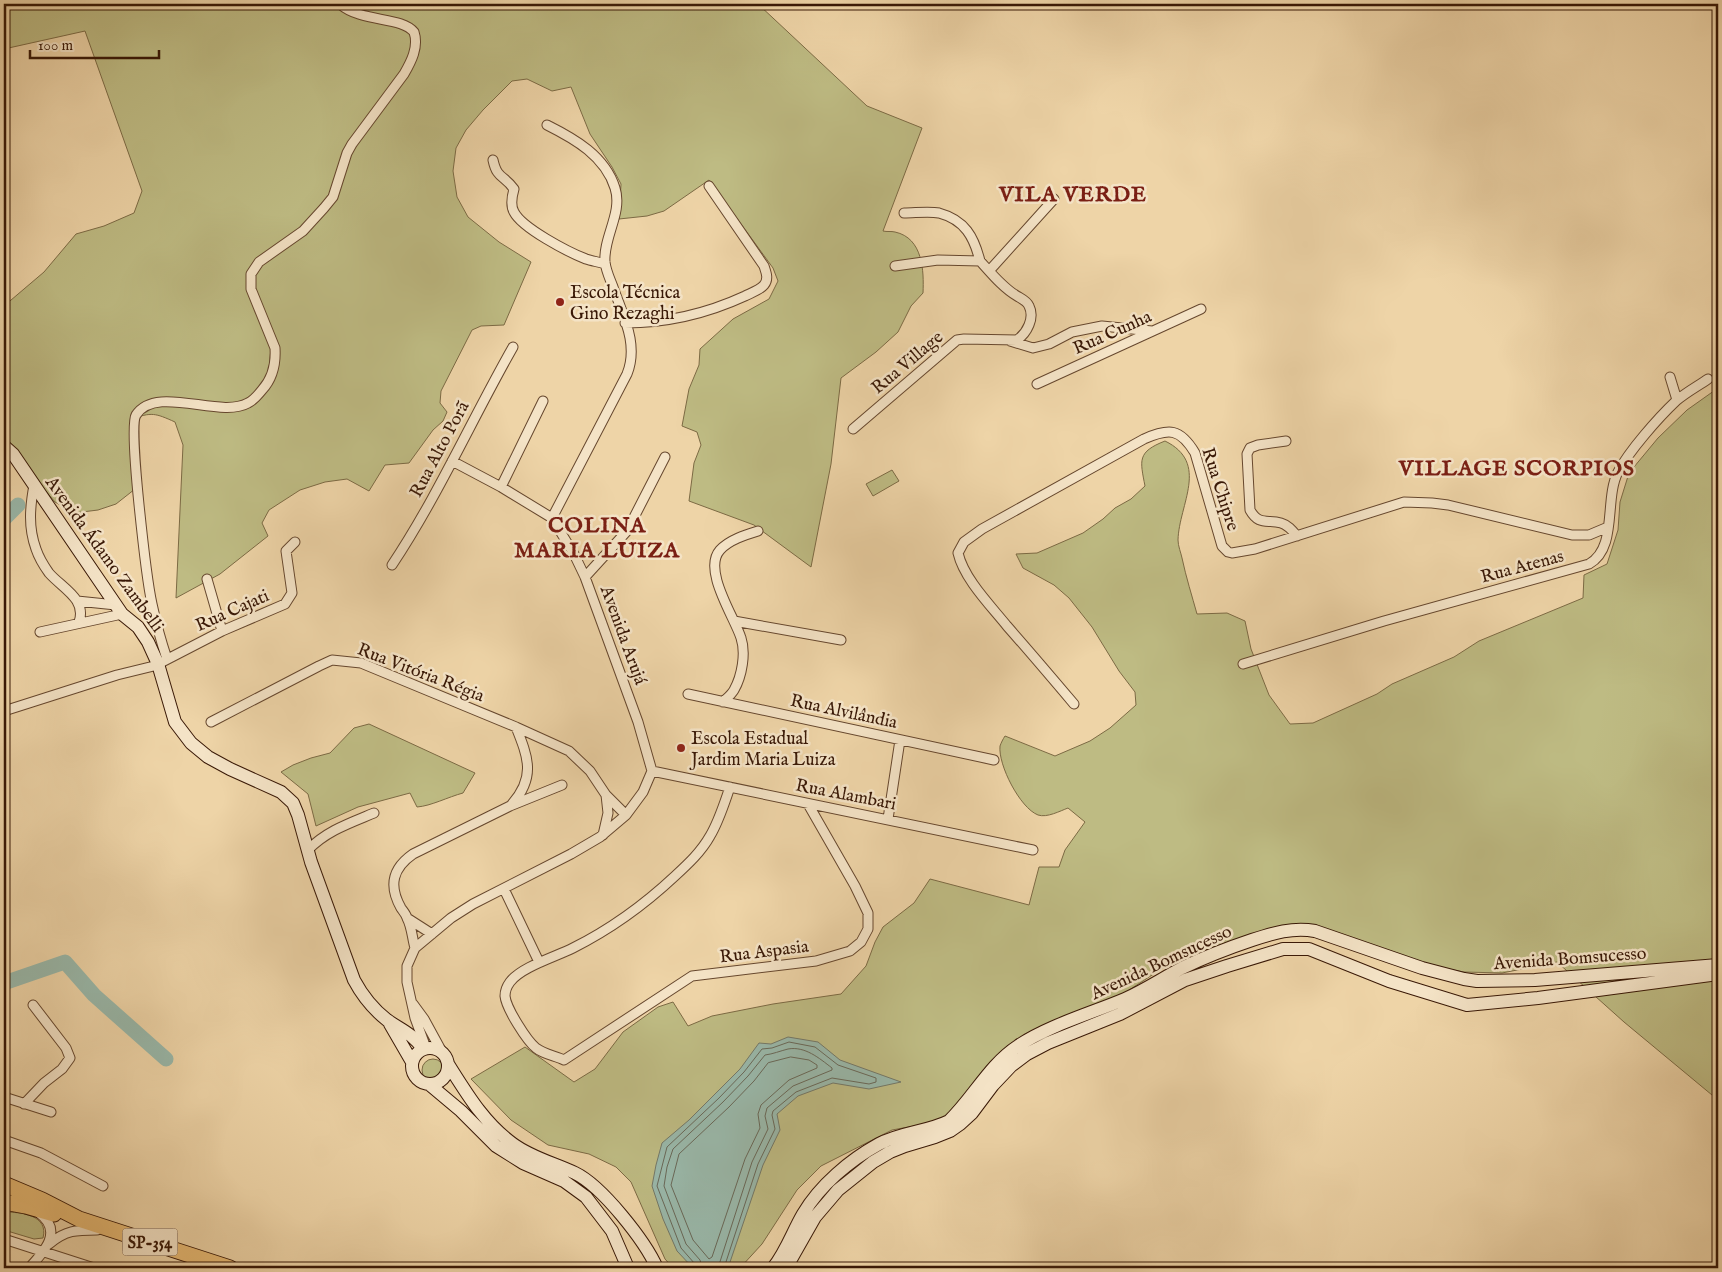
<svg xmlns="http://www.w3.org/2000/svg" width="1722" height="1272" font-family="'IM FELL English',serif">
<rect width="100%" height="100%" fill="#eed4a7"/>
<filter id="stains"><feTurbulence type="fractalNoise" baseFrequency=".004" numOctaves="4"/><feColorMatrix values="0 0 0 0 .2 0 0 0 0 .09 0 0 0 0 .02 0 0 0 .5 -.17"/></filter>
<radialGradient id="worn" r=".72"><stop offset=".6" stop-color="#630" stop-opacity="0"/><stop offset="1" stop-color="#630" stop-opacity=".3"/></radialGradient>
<path fill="#bebb83" stroke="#7c6a44" d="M4 4H758L867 106 922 128 883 231C887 232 891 231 895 232 923 238 924 271 923 293L911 306 898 332 876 352 841 378 831 464 811 567 754 525 689 501 694 463 701 445 697 432 682 426 689 389 699 365 700 349 733 319 769 299 778 281 773 268 709 180 664 211 647 216 619 219 621 184 612 167 590 134 571 87 552 91 527 79 512 81 483 110 466 130 456 148 453 171 457 197 468 217 499 242 531 262 504 325 481 326 472 330 441 391 440 403 447 412 443 421 433 430 409 463 385 465 369 491 347 479 325 482 300 490 269 510 262 523 268 536 220 574 176 598 183 445 175 422C155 413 152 412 131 419L130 430 135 489 116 504 98 510 74 513 55 502 4 442V306L44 272 76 234 104 226 134 213 142 191 85 31 4 49Z
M1718 388V1100L1624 1022 1557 962 1502 973 1464 972 1432 966 1300 924 1205 950 1172 962 1117 998 1066 1018 947 1116 925 1124 892 1130 821 1166 797 1190 762 1244 740 1268H673L665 1259 631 1182 616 1167 589 1154 548 1145 511 1120 471 1079 525 1047 574 1082 595 1069 623 1032 658 1007 673 1002 688 1026 712 1016 773 1004 841 994 866 966 875 942 883 927 914 903 930 879 1029 905 1039 867H1059L1065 850 1085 822 1068 808C1060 811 1047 818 1038 815 1020 808 998 765 1000 746 1001 743 1003 739 1005 736L1055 756 1090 741 1110 728 1136 705 1135 692 1119 671 1092 627 1069 598 1054 585 1023 568 1016 554 1037 553 1083 533 1103 519 1115 508 1131 499 1145 486C1140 460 1137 452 1165 441 1210 463 1179 504 1178 540 1178 546 1181 553 1182 558 1186 577 1192 596 1197 614L1227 613 1245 621 1251 649 1269 695 1290 724 1313 723 1377 694 1392 684 1454 657 1479 641 1583 598 1584 575 1607 564 1618 530 1620 502 1629 473 1658 438 1687 410Z
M892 470 899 481 873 496 866 484Z
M369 724 475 773 463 793C448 797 431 806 417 807L410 793 358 807 316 826 308 794 281 772 293 765 311 758 330 753 354 728Z
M422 1070a11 11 0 1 1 22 0a11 11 0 1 1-22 0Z
M4 1212C21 1212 49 1215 43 1238L34 1239 4 1230Z"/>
<path fill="#99b8aa" stroke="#737868" d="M788 1037 818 1042 840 1060 901 1082 869 1089 833 1083 798 1096 777 1114 780 1130 763 1165 728 1268H693L677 1251 663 1219 652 1186 656 1165 662 1143 689 1120 740 1069 759 1043 771 1044Z"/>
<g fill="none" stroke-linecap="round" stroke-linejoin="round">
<path stroke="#696858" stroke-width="1" d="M791 1057 809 1060 817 1065V1068L789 1080 761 1105 758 1114 760 1128 745 1159 712 1257 709 1259 693 1240 671 1185 679 1154 729 1107 754 1081 768 1063Z
M696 1268 695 1264 681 1248 657 1186 667 1147 719 1098 744 1072 762 1049 772 1048 789 1042 815 1047 838 1065 876 1078V1082L869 1084 832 1078 796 1092 773 1111 772 1115 775 1129 758 1164 724 1268
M702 1268 700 1260 686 1244 664 1186 667 1167 673 1149 723 1102 748 1076 765 1055C773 1054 780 1051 788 1049 805 1046 819 1058 832 1068V1070L793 1086 767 1108 765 1116 768 1129 752 1162 718 1268"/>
<path stroke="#99b8aa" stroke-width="15" d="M4 519 18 505
M4 983 65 962 94 995 166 1059"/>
<defs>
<path id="street" d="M547 125C575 139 605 156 615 188 623 213 603 237 605 262 606 271 610 279 613 287 623 316 639 344 627 374L552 518
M493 160C497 179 504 175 514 189 512 196 510 205 514 212 522 228 568 252 586 259 592 261 599 262 605 264
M904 213C915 213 929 211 939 213 965 220 974 237 980 261
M989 271 1054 199
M625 323C668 323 706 314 745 296 751 293 760 290 764 285 769 279 766 272 764 266L709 186
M1010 341 1033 348 1049 344 1072 332 1102 326 1152 331
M1670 377 1677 400
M1037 384 1201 309
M853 429 957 340 964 339 1017 340C1027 333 1035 318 1029 306 1027 301 1022 299 1017 296 1003 288 991 273 980 261L938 260 895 266
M1286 441 1258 445 1250 448 1247 454 1250 510C1259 526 1267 519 1281 523 1288 525 1292 530 1297 536
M34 485C30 507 28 527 36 549 39 558 44 566 49 573 62 588 87 599 79 622
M501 487 543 401
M392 565C438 496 472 419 513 347
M585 577 627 531 665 457
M207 579 222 631
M77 601 116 605
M734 621 841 640
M40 632 122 614
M167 659C161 641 156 623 152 604 147 581 128 428 136 415 156 384 220 419 248 403 254 400 258 395 262 390 273 378 276 364 275 348L251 289V274L259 262 303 231 324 208 333 197 347 153 352 144 404 74C411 62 419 47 414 32 401 16 362 23 340 4
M162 662 222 631 285 604 292 593 286 551 295 542
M1243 664 1384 621 1589 564C1618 548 1604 499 1618 472 1629 451 1658 418 1676 401 1685 393 1698 386 1708 379
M688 694 994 760
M723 702C727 698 731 695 734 690 742 676 746 653 741 638 735 618 702 570 720 550 729 540 745 535 758 531
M1074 704C1052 678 1030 652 1007 626 991 606 964 579 958 553L964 542 982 529 1144 439C1169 428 1180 428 1195 453L1222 546 1228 552 1232 553 1255 549 1404 502 1432 503 1448 505 1572 535H1589L1608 527
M4 711 117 675 158 665
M211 722 319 666 332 660 361 663 516 727 569 751 590 771 606 795 608 813 603 835
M652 771 1033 850
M730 787C724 804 719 821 710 836 701 852 688 864 675 876 644 905 611 929 573 948 555 957 521 967 510 982 507 986 505 992 505 996 506 1008 527 1041 536 1048 543 1054 556 1056 564 1060L692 976 816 961 850 951 861 942 868 929V913L855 886 808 804
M606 795 626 815
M512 804C536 777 528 757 516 727
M888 819 900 740
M308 850C326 831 350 823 374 813
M504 889 539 962
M407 918 432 934
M415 948C412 938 412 927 407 918 406 914 403 911 401 908 388 885 393 868 413 854L510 806 562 785
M413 1004 424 1019 442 1052
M426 1048 415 1018 407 982V966L415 948 451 918 473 904 571 854 600 837 626 815 643 792 652 771 638 722 585 577 574 554 552 518 501 487 452 461
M4 1097 51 1112
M24 1104 44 1083 62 1069 70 1058 66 1048 33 1005
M4 1140 41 1153 103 1186
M4 1239 94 1268
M49 1244C66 1230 76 1230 97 1230
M29 1268C44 1252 64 1231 39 1213"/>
<path id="secondary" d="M4 446 13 454 122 614 138 627 148 642 158 664 175 722 191 743 208 757 230 769 281 792 293 803 298 815 311 862 354 980C362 995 373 1009 387 1020 401 1030 412 1033 423 1049
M390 1024 412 1062
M412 1066a18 18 0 1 1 36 0a18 18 0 1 1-36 0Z
M448 1064C467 1094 484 1123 513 1144 532 1158 554 1163 575 1173 602 1186 645 1241 657 1268
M430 1085 461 1111 496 1146 523 1163 564 1181 586 1197 612 1231 628 1268
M773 1268C786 1252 793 1231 803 1214 820 1185 850 1160 879 1144 901 1132 927 1132 949 1121 974 1097 989 1065 1018 1046 1047 1026 1092 1013 1125 999 1145 990 1163 978 1182 968 1205 957 1228 948 1252 940 1273 933 1293 927 1315 931L1422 968 1464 979 1477 981 1535 980 1718 965
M786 1268 815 1217 838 1190 873 1162 890 1152 905 1146 935 1137 950 1131 960 1124 972 1113 993 1085 1011 1066 1027 1054 1048 1043 1120 1014 1185 980 1227 966 1283 949H1309L1389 981 1467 1005 1538 998 1718 974"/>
<path id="primary" d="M4 1184 42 1200 79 1219 230 1268
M4 1202 26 1206 54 1214"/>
</defs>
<use href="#street" stroke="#66472e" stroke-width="11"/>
<use href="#secondary" stroke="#391806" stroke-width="14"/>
<use href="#primary" stroke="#391806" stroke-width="17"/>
<use href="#street" stroke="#f4e3c6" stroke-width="9"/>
<use href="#secondary" stroke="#f4e3c6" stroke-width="12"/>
<use href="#primary" stroke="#e7ba74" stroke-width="15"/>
</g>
<g fill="#8f2418" stroke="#f4e3c6" stroke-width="2">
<circle cx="560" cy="302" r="5"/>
<circle cx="681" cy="748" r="5"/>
</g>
<g text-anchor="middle" stroke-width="5" stroke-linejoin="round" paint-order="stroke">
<rect fill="#f4e3c6" stroke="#715540" stroke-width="1" x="122.5" y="1228.5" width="55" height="27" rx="4"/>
<g font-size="16" font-weight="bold" fill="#391806">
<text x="150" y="1248">SP-354</text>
</g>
<g font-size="18" fill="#391806" stroke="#f4e3c6" text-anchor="start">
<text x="570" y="298">Escola Técnica<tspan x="570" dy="21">Gino Rezaghi</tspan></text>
<text x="691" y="744">Escola Estadual<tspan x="691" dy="21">Jardim Maria Luiza</tspan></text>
</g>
<g font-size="18" fill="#391806" stroke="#f4e3c6">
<text transform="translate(1112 332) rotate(-24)" y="6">Rua Cunha</text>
<text transform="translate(907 362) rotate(-40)" y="6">Rua Village</text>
<text transform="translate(439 449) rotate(-62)" y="6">Rua Alto Porã</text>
<text transform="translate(1221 489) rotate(72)" y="6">Rua Chipre</text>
<text transform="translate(105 554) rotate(54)" y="6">Avenida Ádamo Zambelli</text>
<text transform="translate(1522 566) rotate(-15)" y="6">Rua Atenas</text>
<text transform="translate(232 610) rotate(-24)" y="6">Rua Cajati</text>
<text transform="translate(624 635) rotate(70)" y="6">Avenida Arujá</text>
<text transform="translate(421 672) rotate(21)" y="6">Rua Vitória Régia</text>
<text transform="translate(844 711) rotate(12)" y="6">Rua Alvilândia</text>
<text transform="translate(846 794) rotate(11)" y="6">Rua Alambari</text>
<text transform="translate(764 951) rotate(-7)" y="6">Rua Aspasia</text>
<text transform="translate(1570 958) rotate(-4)" y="6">Avenida Bomsucesso</text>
<text transform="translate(1161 962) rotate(-25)" y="6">Avenida Bomsucesso</text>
</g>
<g font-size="22" font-weight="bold" letter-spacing="1" fill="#7a1f14" stroke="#f4e3c6">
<text x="1073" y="201">VILA VERDE</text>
<text x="1517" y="475">VILLAGE SCORPIOS</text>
<text x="597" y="532">COLINA<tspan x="597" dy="25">MARIA LUIZA</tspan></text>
</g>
</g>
<rect width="1722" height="1272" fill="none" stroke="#eed4a7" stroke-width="20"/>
<rect x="5" y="5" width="1712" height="1262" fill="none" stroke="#391806" stroke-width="2.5"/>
<rect x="10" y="10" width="1702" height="1252" fill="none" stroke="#391806"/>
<path d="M30 50v8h129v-8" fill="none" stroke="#391806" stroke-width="2.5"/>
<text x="38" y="50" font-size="15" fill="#391806" stroke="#f4e3c6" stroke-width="4" paint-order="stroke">100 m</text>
<rect width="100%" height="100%" filter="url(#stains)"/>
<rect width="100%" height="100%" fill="url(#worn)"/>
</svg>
